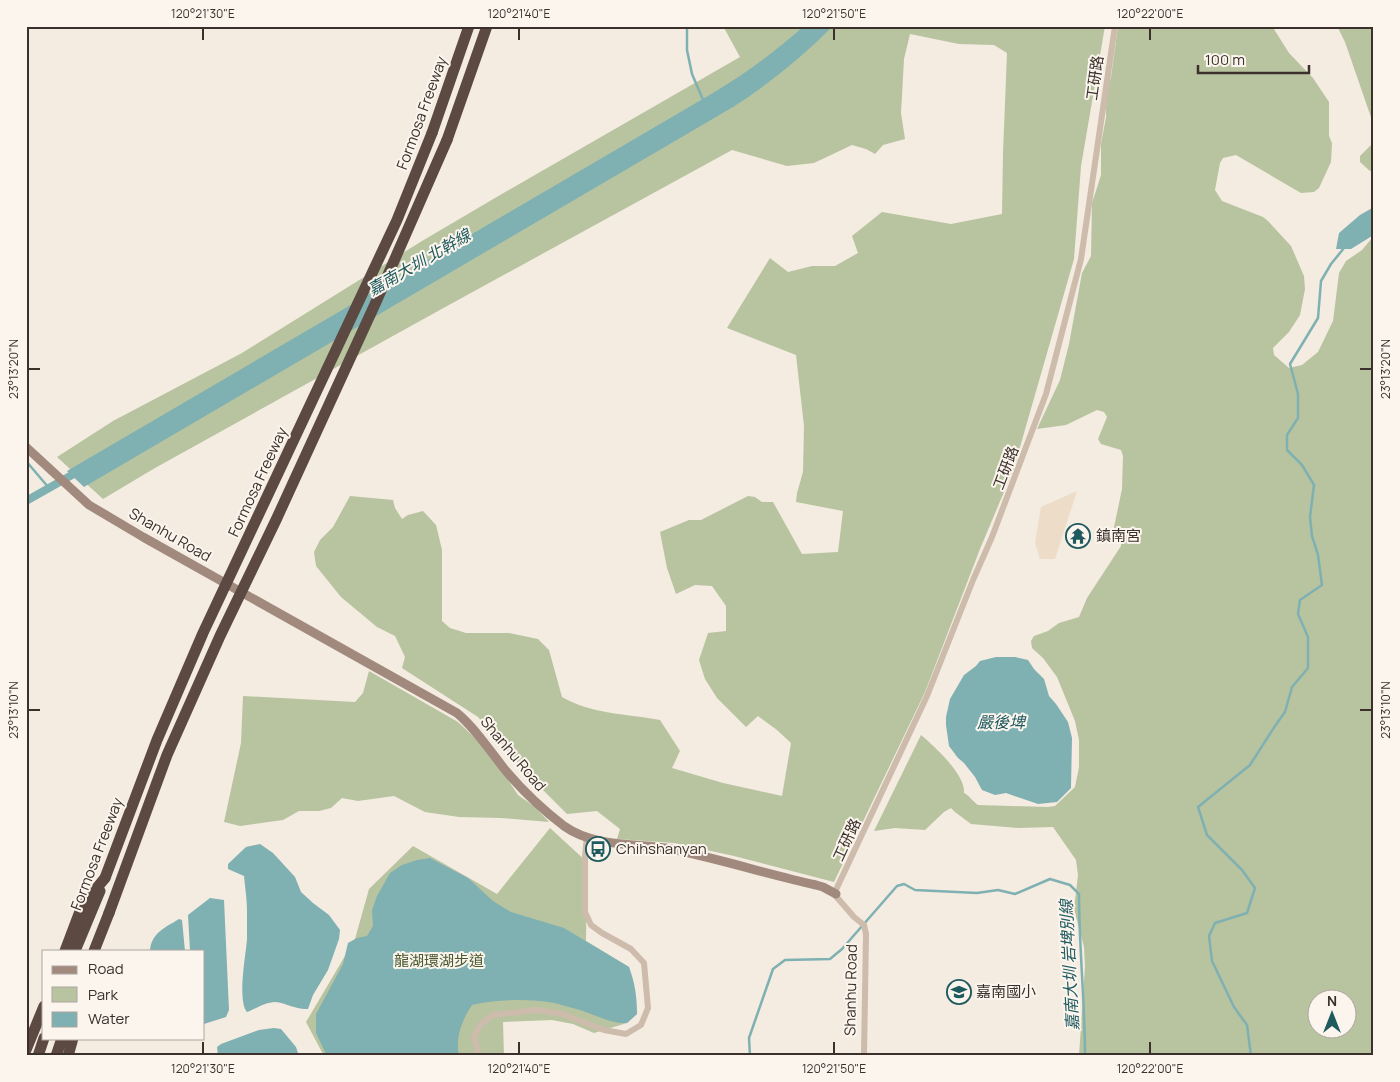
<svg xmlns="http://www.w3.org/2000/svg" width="1400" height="1082" font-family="Manrope,'Noto Sans TC',sans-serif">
<rect width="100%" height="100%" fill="#f4ebe1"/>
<path fill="#b8c4a0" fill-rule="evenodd" d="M723 26H1105L1081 166 1074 259 1014 468 980 549 925 692 834 882 734 856 674 843 617 839 620 829 597 811 567 814 529 776 478 717 402 668 405 657 395 636 377 627 341 597 316 566 314 552 320 540 333 527 350 496 393 500 395 508 402 519 408 515 423 511 436 525 442 550V621L450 628 466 633H509L538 639 549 650 562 697C591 714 628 714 660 720L680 751 672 768 723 783 782 796 791 743 777 730 758 716 746 727 717 698 705 679 699 660 708 633 726 631V606L712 586 695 585 676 594 667 568 660 532 689 520H701L748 496 755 497 762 502H773L802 554 838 552 843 511 796 502 797 493 803 472 804 426 796 355 727 328 770 258 788 272 812 266H835L858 253 852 236 882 212 951 224 1002 214 1003 153 1007 53 994 45 959 44 910 34 904 59 901 113 905 139 883 145 875 154 866 149 852 145 814 163 787 166 732 150 438 311 155 468 103 499 57 457 113 421 242 353 422 241 495 198 740 57Z
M1118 26H1272L1289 53 1313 78 1329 102V136L1332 143 1331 162 1319 188 1314 192 1301 193 1236 155 1223 158 1220 163 1215 190 1222 201 1263 217 1268 221 1291 246 1304 276 1305 289 1300 315 1289 332 1273 348 1274 355 1289 368 1302 365 1318 352 1333 321 1339 273 1346 261 1362 250 1372 238H1374V1056H1079L1085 966 1084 947 1074 909 1078 875 1076 860 1053 827 1018 828 971 824 955 812 951 808 944 812 925 830 895 828 874 831 921 735C934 746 966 775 964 793 970 796 972 801 978 805L1048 807 1055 806 1075 787 1079 767V740L1075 721 1057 677 1043 658 1032 648 1031 641 1034 636 1048 631 1059 623 1079 617 1087 598 1121 546V539L1116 534 1114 527 1122 489 1123 456 1121 450 1101 444 1098 439 1107 417 1104 412 1097 410 1066 425 1037 429 1060 380 1069 344 1082 273 1091 256 1092 203 1101 175V144L1106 117V96L1111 77ZM1318 1000H1348V1030H1318Z
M1337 26H1374V126L1345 42Z
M1374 142V171H1370L1360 162V156Z
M369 671 458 722 477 740 504 774 518 795 535 807 549 822 501 818 459 817 425 812 394 796 358 801 342 798 331 808 319 811H299L283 820 240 826 224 822 241 743 243 696 355 702 363 693Z
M550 828 587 862 586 941 629 967 637 1014 627 1023 594 1033 573 1024 552 1020 503 1022 504 1056H324L306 1022 355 939 369 889 413 846 497 894Z"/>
<path fill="#ecdcc8" d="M1077 491 1055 559H1040L1035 543 1041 507Z"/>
<path fill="#7fb0b2" d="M804 26H833C802 57 769 84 733 107L84 487 67 471 713 93C746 73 776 51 804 26Z
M1374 207V237L1372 236 1351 249H1336L1339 233 1360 215Z
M996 657H1015L1028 660 1034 669 1044 679 1049 696 1056 704 1068 722 1072 738 1071 788 1057 802 1038 804 1006 793 995 795 982 790 975 777 964 763 958 758 949 746 946 725V717L950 699 964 675 976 666 980 661Z
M260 844 273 853 295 877 301 892 313 903 329 915 340 930 339 939 328 970 313 995 308 1009C296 1010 287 1003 275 1002 266 1002 255 1009 247 1012 237 1000 246 955 247 939 247 930 247 920 247 911 247 899 245 887 244 876L228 869V864L246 847Z
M430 858 468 878 493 901 511 912 564 928 629 967C635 983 637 997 637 1014L627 1023C612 1024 598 1016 583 1011 572 1008 560 1004 549 1002 527 999 494 999 472 1005 462 1020 455 1038 459 1056H327L316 1033V1014L343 964 348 943 357 938 367 936 373 926 372 910 377 896 390 873 402 865 417 860Z
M210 898 224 900 229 1010 226 1017 204 1024V951H190L188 915Z
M179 919 182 920 185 951H150C151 933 166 927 179 919Z
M274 1028 281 1029 296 1047 299 1056H218L217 1047 221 1044 259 1030Z"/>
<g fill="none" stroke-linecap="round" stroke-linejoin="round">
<path stroke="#7fb0b2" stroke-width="2.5" d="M687 26V50L692 74 704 102
M26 461 49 488
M750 1056 749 1038 773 969 785 960 830 959 842 949 897 886 904 884 915 890 977 893 998 890 1015 894 1050 879 1070 885 1079 894C1079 948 1085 1002 1085 1056
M1251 1056 1247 1025 1234 1007 1212 961 1209 936 1215 923 1247 913 1255 888 1242 870 1207 835 1198 807 1250 765 1275 726 1285 712 1292 687 1308 668V637L1298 614 1300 600 1322 585 1318 555 1312 536 1310 517 1314 485 1302 465 1287 450V435L1298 418V394L1290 364 1318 318 1321 281 1331 264 1344 248"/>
<path stroke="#7fb0b2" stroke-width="8" d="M26 501 79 471"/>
<path stroke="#cdbbac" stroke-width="6" d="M479 1056 474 1036 481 1024 493 1015 537 1010 562 1014 604 1030 626 1034 641 1025 648 1008 644 963 631 949 602 933 591 925 585 912V856L587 836
M864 1056 866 934 864 925 854 917 834 894 927 696 973 580 992 537 1046 394 1081 259 1115 26"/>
<path stroke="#a18a7d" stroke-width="9" d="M26 447 89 505 143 537 457 713C476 729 490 751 506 771 523 791 543 810 564 826 595 848 636 843 671 849 720 859 767 874 816 885L823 887 836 894"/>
<path stroke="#5c4a42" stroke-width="11" d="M432 133 469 26
M447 140 487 26
M65 951 82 906 105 878
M75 951 100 891
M94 951 109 913
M26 1050 44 1006
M38 1056 44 1038
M56 1056 62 1038
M68 1056 73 1038"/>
<path stroke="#5c4a42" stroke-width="11" d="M105 878 157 740 203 633 397 220 432 133
M109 913 167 755 220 636 276 520 376 302 447 140"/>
</g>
<path fill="none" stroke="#3b302b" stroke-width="2" d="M203 28V40M519 28V40M834 28V40M1150 28V40M28 369H40M1360 369H1372M28 710H40M1360 710H1372M203 1042V1054M519 1042V1054M834 1042V1054M1150 1042V1054"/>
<defs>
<symbol id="temple-ring" viewBox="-11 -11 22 22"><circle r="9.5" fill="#fbf5ee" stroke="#1f5a5e" stroke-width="1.5"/><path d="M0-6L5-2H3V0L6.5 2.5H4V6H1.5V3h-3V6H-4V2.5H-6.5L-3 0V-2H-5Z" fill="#1f5a5e"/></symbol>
<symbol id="bus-ring" viewBox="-11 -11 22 22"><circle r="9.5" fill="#fbf5ee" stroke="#1f5a5e" stroke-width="1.5"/><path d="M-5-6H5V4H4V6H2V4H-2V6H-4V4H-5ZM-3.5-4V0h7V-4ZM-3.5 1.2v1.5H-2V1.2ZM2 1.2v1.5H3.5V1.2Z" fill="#1f5a5e"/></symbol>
<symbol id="school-ring" viewBox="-11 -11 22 22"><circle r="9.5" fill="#fbf5ee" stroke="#1f5a5e" stroke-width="1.5"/><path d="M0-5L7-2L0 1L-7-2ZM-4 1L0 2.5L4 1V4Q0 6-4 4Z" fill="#1f5a5e"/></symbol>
</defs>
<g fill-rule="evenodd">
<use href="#temple-ring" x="1064" y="522" width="28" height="28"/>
<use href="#bus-ring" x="584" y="835" width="28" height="28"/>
<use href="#school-ring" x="945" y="978" width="28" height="28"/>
</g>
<g text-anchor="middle" stroke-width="4" stroke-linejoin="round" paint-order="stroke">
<g font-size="15" fill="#3b302b" stroke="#fbf5ee">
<text transform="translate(1095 78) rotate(-82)" y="5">工研路</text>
<text transform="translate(422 113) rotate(-70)" y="5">Formosa Freeway</text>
<text transform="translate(1006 468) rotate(-69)" y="5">工研路</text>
<text transform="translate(258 482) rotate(-65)" y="5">Formosa Freeway</text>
<text transform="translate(170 535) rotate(30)" y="5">Shanhu Road</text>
<text transform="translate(513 754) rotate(50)" y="5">Shanhu Road</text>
<text transform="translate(847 840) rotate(-65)" y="5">工研路</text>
<text transform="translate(97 854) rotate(-69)" y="5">Formosa Freeway</text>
<text transform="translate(851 990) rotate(-89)" y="5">Shanhu Road</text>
</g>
<g font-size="15" fill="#3b302b" stroke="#fbf5ee" text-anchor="start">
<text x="1096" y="541">鎮南宮</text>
<text x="616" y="854">Chihshanyan</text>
<text x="976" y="997">嘉南國小</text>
</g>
<g font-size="15" fill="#4a5a2e" stroke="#fbf5ee">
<text x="439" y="966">龍湖環湖步道</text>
</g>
<g font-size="16" font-style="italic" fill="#1f5a5e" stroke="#fbf5ee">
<text transform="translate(419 262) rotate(-30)" y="6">嘉南大圳 北幹線</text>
<text x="1001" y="728">嚴後埤</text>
<text transform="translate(1069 965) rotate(-93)" y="6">嘉南大圳 岩埤別線</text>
</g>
</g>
<rect width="1400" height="1082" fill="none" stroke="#fbf5ee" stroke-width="55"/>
<rect x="42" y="950" width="162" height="90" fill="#fbf5ee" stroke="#aea6a0"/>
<rect x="52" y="966" width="25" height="8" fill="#a18a7d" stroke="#aea6a0"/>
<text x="88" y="974" font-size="15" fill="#3b302b">Road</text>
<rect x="52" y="987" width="25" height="15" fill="#b8c4a0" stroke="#aea6a0"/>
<text x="88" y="1000" font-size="15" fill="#3b302b">Park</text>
<rect x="52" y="1012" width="25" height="15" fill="#7fb0b2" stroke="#aea6a0"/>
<text x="88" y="1024" font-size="15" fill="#3b302b">Water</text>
<g transform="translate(1332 1014)"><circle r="24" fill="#fbf5ee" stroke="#aea6a0"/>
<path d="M0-4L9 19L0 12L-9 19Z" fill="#1f5a5e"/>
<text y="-8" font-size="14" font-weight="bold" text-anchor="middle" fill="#3b302b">N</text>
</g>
<path d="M1198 65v8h111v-8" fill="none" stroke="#3b302b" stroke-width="2.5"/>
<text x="1205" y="65" font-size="15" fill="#3b302b" stroke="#fbf5ee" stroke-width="4" paint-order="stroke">100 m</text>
<rect x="28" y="28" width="1344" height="1026" fill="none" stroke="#3b302b" stroke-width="2"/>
<g font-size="12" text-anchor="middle" fill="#3b302b">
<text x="203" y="18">120°21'30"E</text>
<text x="519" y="18">120°21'40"E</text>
<text x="834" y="18">120°21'50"E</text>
<text x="1150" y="18">120°22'00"E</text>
<text transform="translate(14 369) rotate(-90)" y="4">23°13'20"N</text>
<text transform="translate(1386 369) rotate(-90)" y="4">23°13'20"N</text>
<text transform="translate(14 710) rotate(-90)" y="4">23°13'10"N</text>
<text transform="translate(1386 710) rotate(-90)" y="4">23°13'10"N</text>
<text x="203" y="1073">120°21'30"E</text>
<text x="519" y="1073">120°21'40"E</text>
<text x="834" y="1073">120°21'50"E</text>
<text x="1150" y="1073">120°22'00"E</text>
</g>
</svg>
